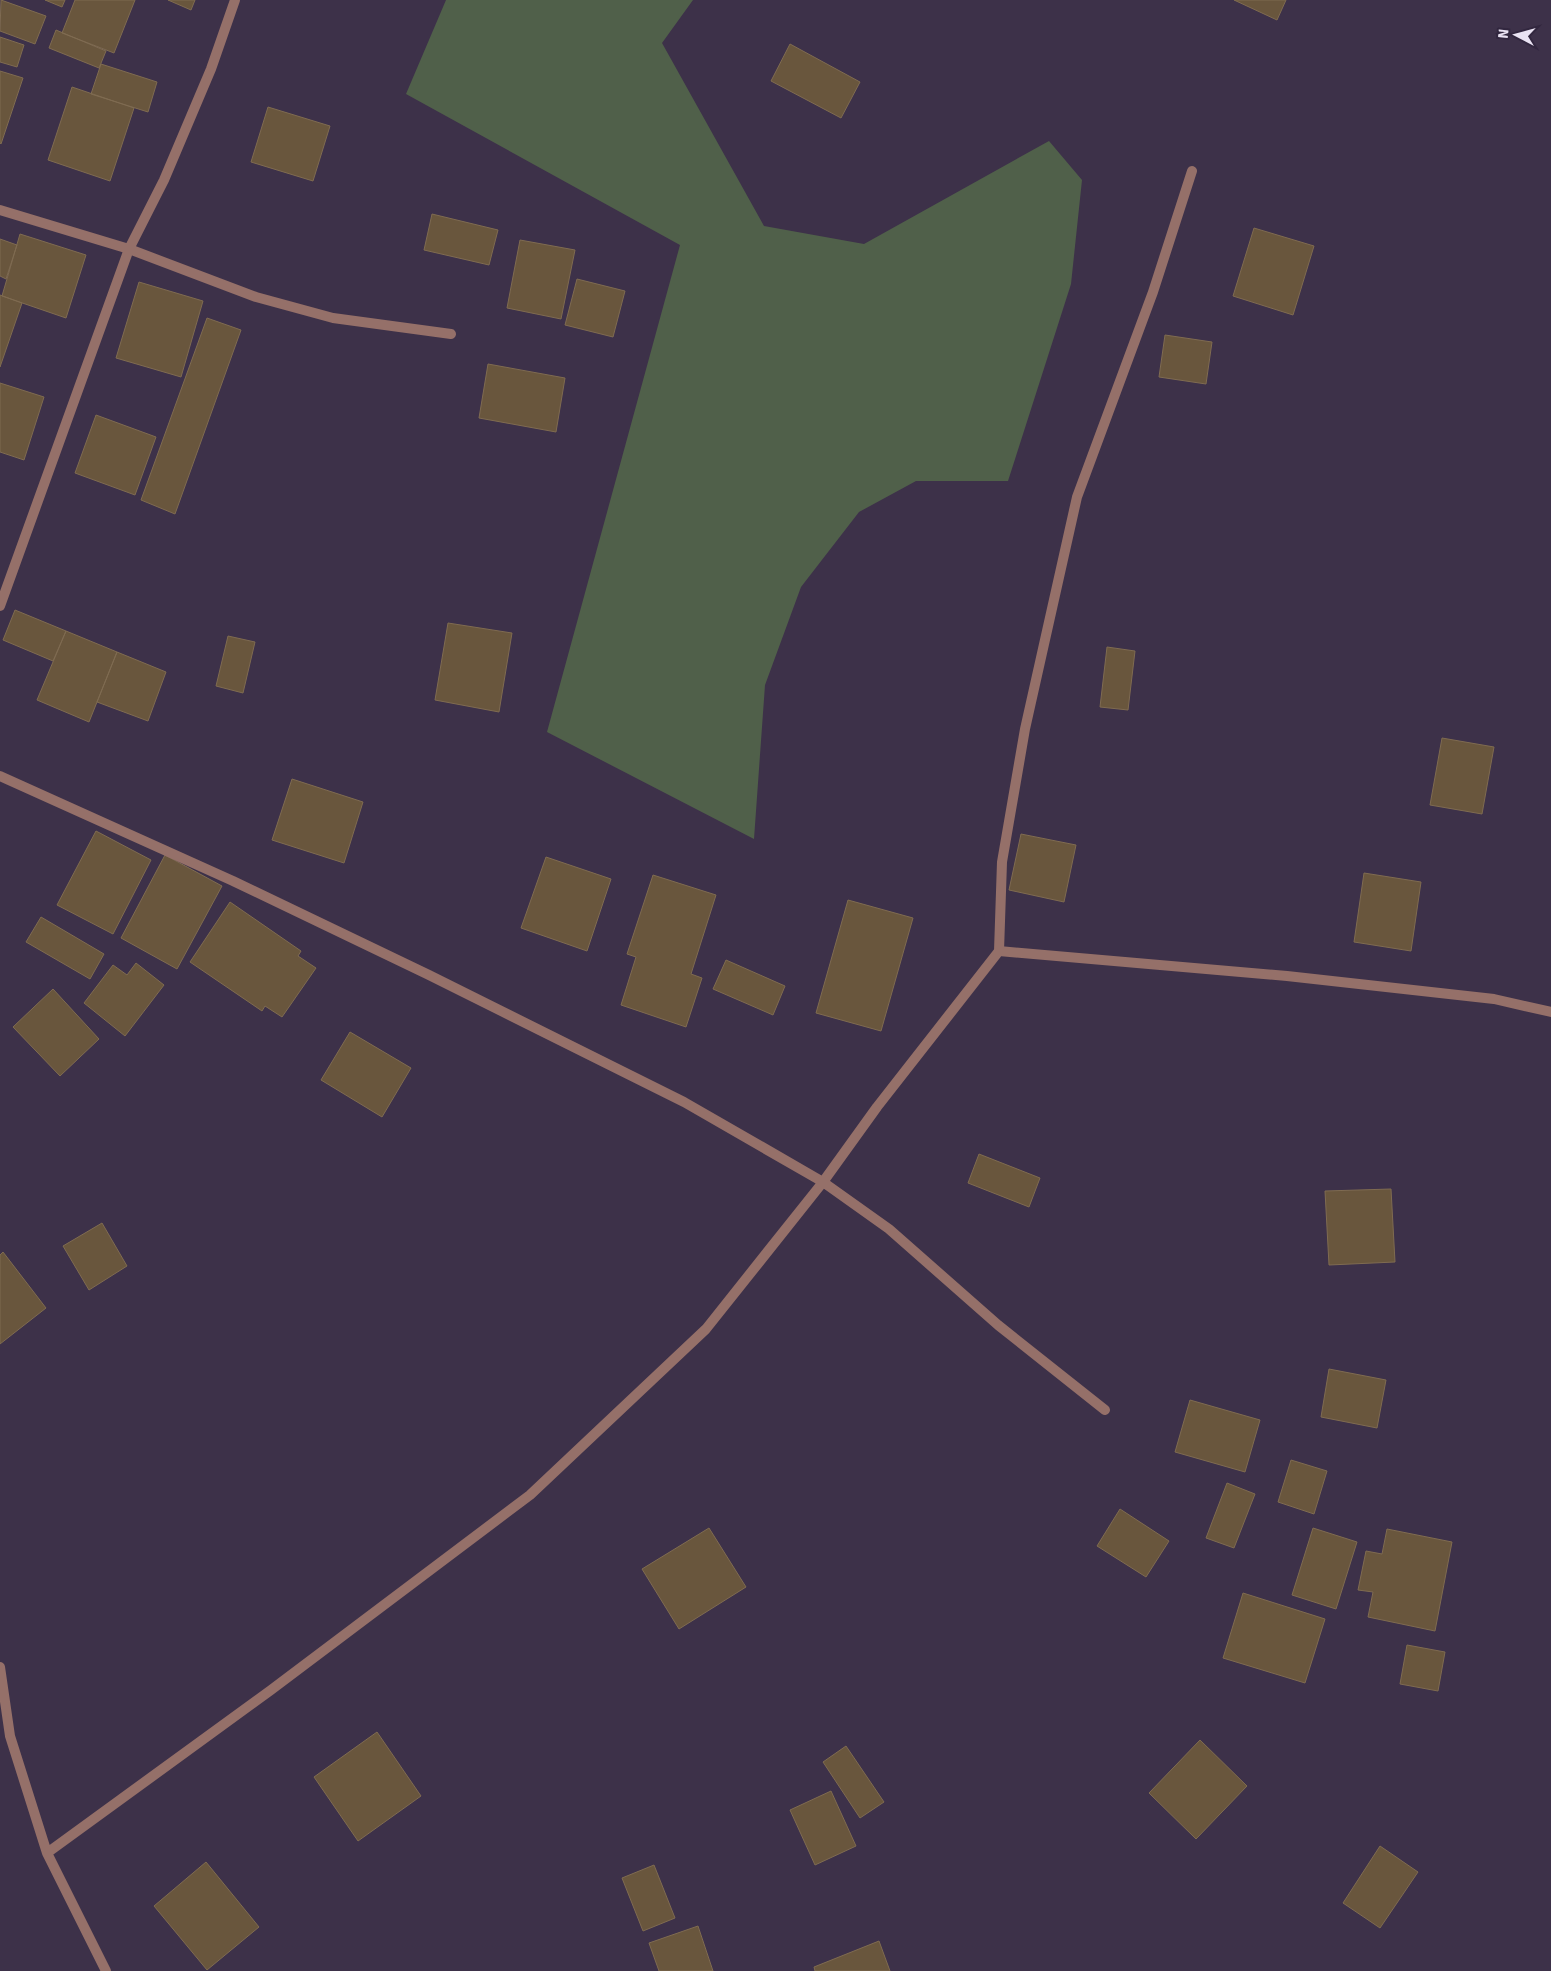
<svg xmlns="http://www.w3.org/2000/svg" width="1551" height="1971" font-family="Signika,sans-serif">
<rect width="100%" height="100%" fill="#3d3149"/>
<path fill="#50604a" d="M446 0H693L662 43 764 226 864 244 1049 141 1082 180 1071 284 1008 481H916L859 512 801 587 765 685 754 839 547 732 680 245 406 94Z"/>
<path fill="#69563d" stroke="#7f6b51" d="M1 0 46 16 35 44 0 31Z
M45 0H65L62 7Z
M75 0H135L114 53 62 33Z
M168 0H195L191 10Z
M1234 0H1286L1277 20Z
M56 30 106 51 99 68 49 48Z
M0 37 24 45 17 67 0 62Z
M790 44 860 82 841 118 771 81Z
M101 64 157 82 148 112 91 94Z
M0 71 23 78 1 144 0 143Z
M72 87 134 108 110 181 48 160Z
M268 107 330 126 313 181 251 162Z
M432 214 498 230 489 265 424 250Z
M1254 228 1314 246 1293 315 1233 296Z
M20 234 86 255 66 318 2 296Z
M0 239 17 245 6 279 0 276Z
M520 240 575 250 561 319 507 308Z
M577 279 625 291 613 337 565 325Z
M139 282 203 301 181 377 116 358Z
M0 295 22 303 0 367Z
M207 318 241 330 175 514 141 500Z
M1165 335 1212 342 1206 384 1159 377Z
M488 364 565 378 556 432 479 418Z
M0 383 44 397 24 460 0 452Z
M96 415 156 437 135 495 75 473Z
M15 610 66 631 53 661 3 640Z
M448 623 512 633 499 712 435 700Z
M66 631 117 652 89 722 37 700Z
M228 636 255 642 243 693 216 686Z
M1107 647 1135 651 1128 710 1100 707Z
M117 652 166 672 148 721 97 702Z
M1442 738 1494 747 1482 814 1430 805Z
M292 779 363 802 344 863 272 840Z
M96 831 151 860 113 934 57 905Z
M1021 834 1076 845 1064 902 1009 890Z
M165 855 222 886 177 969 121 938Z
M546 857 611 879 587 951 521 928Z
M1364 873 1421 882 1411 951 1354 942Z
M653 875 716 895 691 974 702 978 686 1027 621 1005 636 957 627 954Z
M848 900 913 918 881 1031 816 1013Z
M230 902 301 951 298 956 316 968 282 1017 265 1006 262 1011 190 962Z
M41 917 104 954 90 979 26 942Z
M726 960 785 986 773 1015 713 989Z
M136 963 164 985 125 1036 84 1003 113 965 127 975Z
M53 989 99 1039 60 1076 13 1027Z
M350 1032 411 1068 382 1117 321 1080Z
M979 1154 1040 1178 1029 1207 968 1183Z
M1391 1189 1395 1262 1329 1265 1325 1191Z
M102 1223 127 1266 89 1290 63 1246Z
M3 1252 46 1308 0 1344V1255Z
M1329 1369 1386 1380 1377 1428 1321 1417Z
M1190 1400 1260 1420 1245 1472 1175 1452Z
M1291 1460 1327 1471 1314 1514 1278 1502Z
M1227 1483 1255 1494 1234 1548 1206 1538Z
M1120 1509 1169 1541 1146 1577 1097 1546Z
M709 1528 746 1587 679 1629 642 1569Z
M1313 1528 1357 1542 1336 1609 1292 1595Z
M1387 1529 1452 1542 1435 1631 1368 1617 1373 1592 1358 1590 1366 1551 1382 1554Z
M1243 1593 1325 1619 1305 1683 1223 1658Z
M1407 1645 1445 1652 1438 1691 1400 1684Z
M377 1732 421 1796 358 1841 314 1777Z
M1200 1740 1247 1786 1196 1839 1149 1793Z
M846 1746 884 1802 860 1818 823 1762Z
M831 1791 856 1846 815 1865 790 1810Z
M1380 1846 1418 1872 1380 1928 1343 1903Z
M206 1862 259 1927 207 1970 154 1906Z
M654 1865 675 1918 643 1931 622 1878Z
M698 1926 713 1971H659L649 1943Z
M879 1941 890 1971H815L814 1967Z"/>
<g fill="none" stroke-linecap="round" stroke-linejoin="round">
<path stroke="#957069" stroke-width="10" d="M0 210 129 249 256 297 333 318 451 334
M0 606 129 249 164 180 211 69 235 0
M0 776 233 881 429 975 684 1102 823 1182 889 1229 998 1325 1105 1410
M999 951 1002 862 1025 729 1077 497 1153 292 1192 171
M0 1667 10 1736 47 1853 106 1971
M47 1853 271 1690 530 1495 706 1329 823 1182 877 1107 999 951 1287 976 1494 999 1551 1012"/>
</g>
<g transform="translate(1516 35) rotate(276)" stroke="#32273f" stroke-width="4" paint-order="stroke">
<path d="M0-4L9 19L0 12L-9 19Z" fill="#eae3f3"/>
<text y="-8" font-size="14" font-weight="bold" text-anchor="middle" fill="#eae3f3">N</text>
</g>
</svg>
